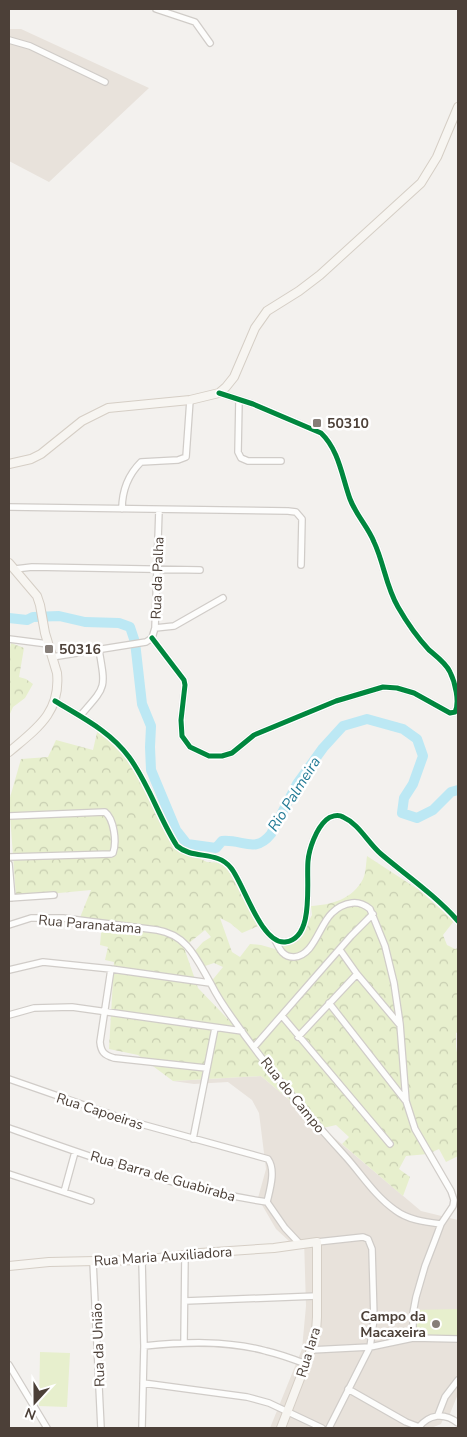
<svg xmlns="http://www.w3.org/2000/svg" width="467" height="1437" font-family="'Nunito Sans',sans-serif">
<defs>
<pattern id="forest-crowns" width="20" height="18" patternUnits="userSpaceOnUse" patternTransform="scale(1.25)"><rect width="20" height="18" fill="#e7efcd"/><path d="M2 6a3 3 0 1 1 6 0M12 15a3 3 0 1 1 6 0" fill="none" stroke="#c8ceb1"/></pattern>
</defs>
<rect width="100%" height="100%" fill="#f3f1ee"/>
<path fill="#e8e2db" d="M9 29H21L149 88 49 182 9 161Z
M261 1076 421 1211 458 1220V1394L449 1416 444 1417 441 1424 431 1428H270L302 1349 306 1306 304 1239 289 1241 276 1229 258 1198 266 1169 259 1113 252 1100 228 1082 194 1084 173 1081Z"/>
<path fill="#e7efcd" d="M458 1309V1339L414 1338V1310Z
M40 1352 70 1353 67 1407 39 1406Z"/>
<path fill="url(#forest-crowns)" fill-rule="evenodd" d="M11 643 24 648 19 677 26 679 33 684 25 698 13 707 9 716V652Z
M98 728 127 754 183 851 207 862 226 863 258 926 242 933 230 923 220 918 232 952 240 957 250 944 261 945 275 949 298 941 312 915 311 906C331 905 353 899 363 879 366 873 366 863 367 856L419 890 454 921 443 935 447 945 455 949 458 948V1032L456 1033V1047L458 1058V1156L446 1162 439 1149 428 1154 406 1156 399 1169 410 1177 403 1196 342 1144 349 1137 336 1125 323 1128 261 1076 173 1081 138 1055 109 1049 114 962 105 960 108 947 100 945 102 923 79 920 91 890 16 897 9 801 21 759 48 757 56 740 93 750ZM205 930 211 937 203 942 193 953 202 967 214 963 223 967 210 983 248 1040 198 988 181 939 189 943Z"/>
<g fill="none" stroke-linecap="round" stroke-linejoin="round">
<path stroke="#bce8f4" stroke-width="10" d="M9 618 27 620 33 617 59 616 85 622 119 623 130 627 135 642 142 704 151 726 150 747 151 770 176 830 187 844 216 848 222 841C243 839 255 854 271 834L297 784 323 748 343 726 367 719 403 729 417 739 423 756 413 784 404 798 402 813 417 818 433 810 451 792 458 790"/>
<defs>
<path id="street" d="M156 9 195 22 210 43
M9 40 30 46 105 82
M239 400 238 452 241 458 248 461H281
M9 507 288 511 296 512 302 519 301 565
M122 509C122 491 128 475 141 462L178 460 186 457 190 400
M15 569 32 567 200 570
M155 628 174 626 223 598
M152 638 184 680 185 685 181 720 182 736 190 747 209 756H222L232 753 254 735 336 701 383 687 397 688 414 693 450 713 455 712C460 702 455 682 450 672 446 663 436 656 429 650 417 637 406 621 398 607 386 587 384 563 374 542 368 527 356 515 350 499 342 477 339 450 321 433L253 404 219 393
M9 639 48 644
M52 657 146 642 152 638 155 628 159 510
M55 701C81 717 110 731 129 757 149 784 159 818 177 846 193 860 217 850 231 868 244 884 261 944 285 942 315 939 306 882 308 861 309 849 316 829 326 820 330 816 338 814 343 817 359 824 368 843 381 854 407 876 435 895 458 921
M80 716C106 686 106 690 99 650
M9 816 105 812C114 819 117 842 113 853L111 854 9 857
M9 864 12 898
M9 898 54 895
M9 925 31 918H63L157 930C188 935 197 960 211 984 217 996 225 1008 233 1019 267 1068 306 1113 346 1157 362 1175 375 1196 395 1210 408 1220 425 1222 441 1224
M275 940C280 950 283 957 294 957 314 956 319 925 332 913 338 907 344 904 352 903 359 902 365 905 370 909L385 946 394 983 400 1024 406 1101 415 1129 451 1191 454 1200 453 1206 441 1224 435 1240 425 1266 416 1297 413 1313V1338
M340 950 357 974 399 1024
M111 969 100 1042C101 1052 104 1055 114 1058L206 1068
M9 970 43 962 111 969 210 983
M329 1003 405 1100
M9 1015 34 1008 72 1007 242 1031
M282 1016 390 1144
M298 1037 357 974
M254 1047 351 936 373 914
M9 1079 130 1121 268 1159C276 1170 270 1189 267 1202
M9 1128C93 1158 178 1189 267 1202L285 1228 300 1244
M193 1139 215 1028
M9 1174 91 1201
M64 1192 75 1152
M317 1242 363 1237 368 1239 372 1249 374 1319 370 1347 329 1428
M93 1262 101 1428
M185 1301 317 1296
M184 1343 185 1255
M144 1346C183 1342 227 1340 266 1351 279 1354 293 1359 306 1364
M311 1350 370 1347 413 1338 458 1339
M9 1365 47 1428
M143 1383 247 1397 269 1403 322 1428
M348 1389 406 1422 419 1427
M438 1415 445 1397 458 1380
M142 1428 144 1346 142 1260
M418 1428C429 1414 444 1412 458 1423"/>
<path id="secondary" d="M9 464 31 459 41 454 82 421 108 408 190 400 219 393 226 387 234 377 255 328 267 311 299 291 320 275 421 183 437 157 458 107
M9 563 37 596 40 605 45 633 57 673C61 713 36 729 9 752
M9 1266 49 1262 142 1260 200 1253 274 1248 317 1242V1317L316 1332 311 1350 281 1428"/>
</defs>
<use href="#street" stroke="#d0ccc8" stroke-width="8"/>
<use href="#secondary" stroke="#d5cec5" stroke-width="10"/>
<use href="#street" stroke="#fdfdfc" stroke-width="5.5"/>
<use href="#secondary" stroke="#f7f5f1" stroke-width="8"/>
<defs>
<path id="cycleway" d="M152 638 184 680 185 685 181 720 182 736 190 747 209 756H222L232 753 254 735 336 701 383 687 397 688 414 693 450 713 455 712C460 702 455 682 450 672 446 663 436 656 429 650 417 637 406 621 398 607 386 587 384 563 374 542 368 527 356 515 350 499 342 477 339 450 321 433L253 404 219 393
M55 701C81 717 110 731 129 757 149 784 159 818 177 846 193 860 217 850 231 868 244 884 261 944 285 942 315 939 306 882 308 861 309 849 316 829 326 820 330 816 338 814 343 817 359 824 368 843 381 854 407 876 435 895 458 921"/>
</defs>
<use href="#cycleway" stroke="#fff" stroke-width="8"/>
<use href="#cycleway" stroke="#00873e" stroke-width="5"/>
</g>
<g fill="#867e78" stroke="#fff" stroke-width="2">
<rect x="312" y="418" width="10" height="10" rx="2.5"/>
<rect x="44" y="644" width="10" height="10" rx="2.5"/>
<circle cx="436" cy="1324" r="5"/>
</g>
<g text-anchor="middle" stroke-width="5" stroke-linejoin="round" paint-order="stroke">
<g font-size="14" font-weight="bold" fill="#4c4038" stroke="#fff" text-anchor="start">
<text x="327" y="428">50310</text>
<text x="59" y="654">50316</text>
<text x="426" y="1321" text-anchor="end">Campo da<tspan x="426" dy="16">Macaxeira</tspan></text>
</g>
<g font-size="14" fill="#4c4038" stroke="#fff">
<text transform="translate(157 578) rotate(-88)" y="5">Rua da Palha</text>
<text transform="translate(90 924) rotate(5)" y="5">Rua Paranatama</text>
<text transform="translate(293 1095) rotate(51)" y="5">Rua do Campo</text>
<text transform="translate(100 1111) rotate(18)" y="5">Rua Capoeiras</text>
<text transform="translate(163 1176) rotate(16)" y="5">Rua Barra de Guabiraba</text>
<text transform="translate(163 1256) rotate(-4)" y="5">Rua Maria Auxiliadora</text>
<text transform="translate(98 1345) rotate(-92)" y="5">Rua da União</text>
<text transform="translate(308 1352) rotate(-73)" y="5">Rua Iara</text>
</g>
<g font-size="15" font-style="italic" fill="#227a95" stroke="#fff">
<text transform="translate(294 794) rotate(-58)" y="5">Rio Palmeira</text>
</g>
</g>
<rect width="467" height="1437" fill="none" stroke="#4c4038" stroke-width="20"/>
<g transform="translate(35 1402) rotate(201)" stroke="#ffffff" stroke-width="4" paint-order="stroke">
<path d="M0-4L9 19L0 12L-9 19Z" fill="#4c4038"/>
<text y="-8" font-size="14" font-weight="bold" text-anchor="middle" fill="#4c4038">N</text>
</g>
</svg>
